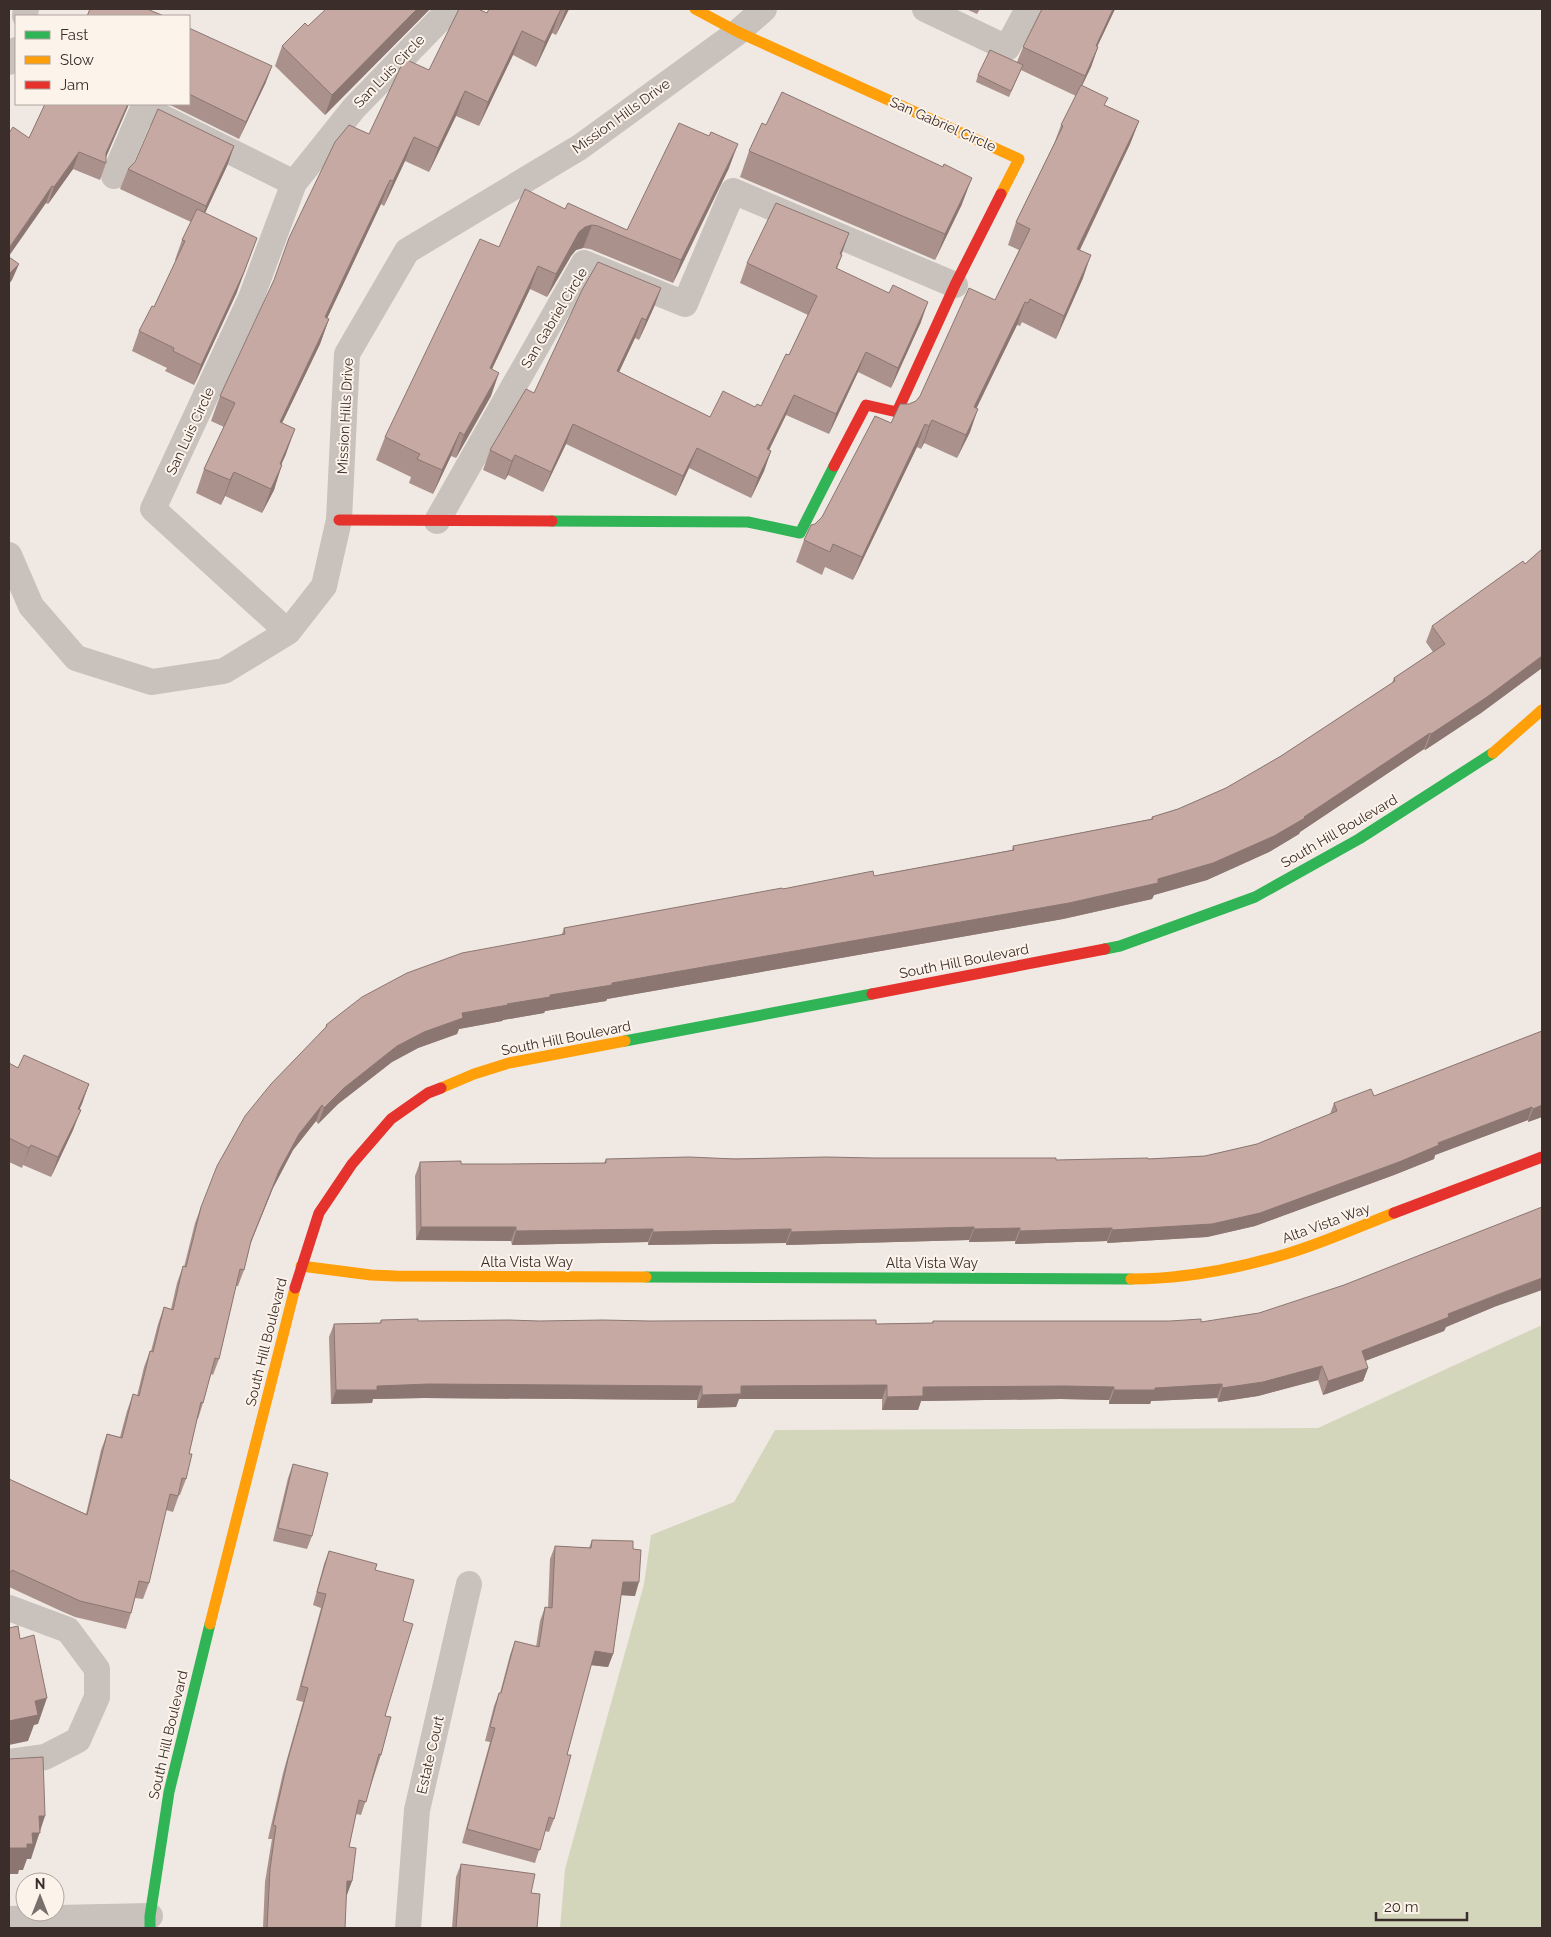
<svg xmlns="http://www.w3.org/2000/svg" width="1551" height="1937" font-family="Raleway,sans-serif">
<rect width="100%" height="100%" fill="#f0e9e3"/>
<path fill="#d4d6bc" d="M1542 1325V1928H560L565 1869 644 1584 651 1535 734 1502 775 1430 1318 1428Z"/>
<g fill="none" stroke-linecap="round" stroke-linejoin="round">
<path stroke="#c9c1bc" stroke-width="26" d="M925 9 1007 48 1028 9
M25 16 26 9
M9 62 16 50
M143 108 294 183
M114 176 145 104
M437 521 584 263 685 304 733 191 955 285
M9 555 31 606 76 658 152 682 224 671 288 632 324 586 339 520 347 354 407 251 580 147 738 32 764 9
M288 632 153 509 251 298 294 183 354 108 450 9
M9 1608 68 1630 97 1669V1697L78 1740 45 1757 9 1762
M9 1919 150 1916
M408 1928 417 1810 469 1584"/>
<path stroke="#30b455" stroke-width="11" d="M552 521 748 522 800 533 834 466
M1105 949 1120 946 1255 897 1359 839 1493 753
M625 1041 872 994
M646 1277 1131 1279
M150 1928V1916L169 1792 210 1624"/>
<path stroke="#ff9f0a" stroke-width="11" d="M695 9 738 32 1019 159 1001 194
M1493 753 1542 710
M441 1088 474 1074 509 1063 625 1041
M301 1266 371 1275 396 1276 646 1277
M1131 1279C1183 1279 1236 1269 1286 1254 1323 1243 1358 1227 1394 1213
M210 1624 295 1288"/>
<path stroke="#e5322d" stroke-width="11" d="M834 466 866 405 897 412 955 285 1001 194
M339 520 552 521
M872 994 1105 949
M1394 1213 1542 1157
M295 1288 319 1213 352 1164 391 1119 428 1093 441 1088"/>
</g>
<path fill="#aa918c" d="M430 9 325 115 275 66 282 46 308 26Z
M489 9H569L556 35 552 33 536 67 513 55 479 126 456 116 429 172 405 161 384 206 381 204 346 278 327 318 329 319 320 344 282 423 286 454 281 464 274 490 262 513 225 496 221 505 196 493 204 469 224 427 211 421 220 396 369 134 429 70 487 13Z
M966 9H980L977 14Z
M1042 9H1115L1097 47H1098L1091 67 1082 86 1105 105 1139 121 1130 144 1080 250 1083 278 1056 339 1022 322 1020 326 1017 325 976 408 970 432 957 458 924 443 921 449 917 447 853 580 825 567 822 575 796 562 804 540 815 524 822 517 891 423 909 404 916 401 995 300 1019 250 1008 245 1016 222 1054 144 1061 125 1076 96 1021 70 1009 97 976 82 978 75 1017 62 1023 47Z
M189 28 266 82 239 139 168 104H189Z
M45 104H129L106 156V163L100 180 73 169 48 204 46 203 29 138Z
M234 146 227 166 205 213 237 292 194 385 165 371 167 368 132 351 139 331 154 307 176 260H175L182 240 191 222 120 189 128 169Z
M749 151 962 204 935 260 740 177Z
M729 168 673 283 590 249 583 248 576 250 571 256 547 297 530 289 492 369 491 396 456 458 451 456 433 494 409 483 411 477 376 460 385 437 499 247 565 209 627 230Z
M841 255H842L837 269 921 322 891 388 858 372 829 434 786 415 769 450 771 451 764 471 751 498 689 468 676 496 566 444 543 492 508 475 505 480 483 470 490 450 534 393 661 288 654 307 639 340 635 338 619 372 710 417 761 406 789 355 808 315 740 283 747 263Z
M1542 549V668L1481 713 1425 750 1424 749 1300 832 1299 834 1269 852 1207 880 1154 895 1152 899 1063 919 607 999 606 1001 545 1011 544 1013 503 1020 502 1021 459 1029 457 1034 418 1048 392 1062 338 1104 318 1124 316 1121 293 1150 273 1188 250 1245 244 1270 238 1286H236L219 1359 213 1375 211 1374 203 1403 198 1419H197L189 1454 186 1479 180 1495H179L173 1512 166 1510 149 1583 143 1599 135 1598 131 1613 126 1629 75 1617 61 1611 9 1587V1479L86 1514 101 1450 107 1434 120 1437 127 1411 133 1394 137 1396 144 1367 150 1351H151L158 1324 164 1307 171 1309 177 1283 183 1266 184 1267 195 1223 201 1207 325 1029 326 1025 562 934 564 928 783 889 874 876 1012 850 1013 846 1151 819 1152 817 1178 809 1226 788 1281 756 1392 683 1394 678 1433 652 1426 642 1432 626 1525 564Z
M1542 1031V1117L1528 1122V1120L1435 1155 1434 1159 1394 1175 1255 1226 1207 1237 1107 1243V1241L1015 1244V1241L969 1242V1240L786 1245V1243L648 1245V1242L512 1245 511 1241 416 1240 415 1176 420 1162 461 1164H506L604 1163 606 1159 874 1158 1056 1160 1148 1159 1205 1156 1257 1144 1330 1114 1334 1103 1374 1096Z
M9 1063 18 1068 89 1084 79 1110 73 1130 51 1177 23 1165 22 1168 9 1162Z
M1494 1307 1446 1327 1444 1331 1365 1361 1368 1368 1363 1381 1323 1395 1318 1380 1258 1396 1218 1402 1217 1398 1151 1401 1150 1404H1109V1400L1061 1399 921 1401 918 1410H882V1399H739L736 1407 697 1408V1400L424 1398 373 1399 372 1403 331 1404 329 1337 334 1324 380 1323 381 1320 418 1321H649L876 1324 932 1323 933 1321 1201 1322Z
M293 1464 312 1536 307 1549 273 1541 288 1478Z
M592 1540 633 1549 635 1596 621 1595 613 1654 608 1667 591 1665 567 1755 554 1819 549 1832 545 1831 535 1863 462 1843 490 1742 485 1741 494 1706 499 1693H500L510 1655 515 1641 536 1647 540 1621 545 1607 548 1608 550 1559 555 1546 589 1548Z
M329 1551 375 1570 403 1621 385 1716 381 1755 361 1815 356 1814 349 1847 352 1881 346 1895 345 1928H263L265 1882 272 1839H268L283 1773 303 1702 296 1700 321 1608 313 1605 324 1564Z
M461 1864 531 1893 537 1928H452L456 1877Z"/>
<path fill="#8b7672" d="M417 9H430L325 115 332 95Z
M561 9 552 33 536 67 545 42Z
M566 9H569L556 35Z
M1113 9H1115L1088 66 1096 46Z
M522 31 513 55 479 126 488 102Z
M1098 47 1091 67 1077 96 1085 76Z
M272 66 266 82 239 139 246 122Z
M465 91 456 116 429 172 438 148Z
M128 104H129L104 162 106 153Z
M1139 121 1130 144 1069 272 1077 249Z
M414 137 405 161 384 206 393 181Z
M738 144 729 168 673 283 681 260Z
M234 146 227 166 199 226 206 206Z
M79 152 73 169 48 204 54 187Z
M972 178 962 204 935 260 945 234Z
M390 180 381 204 316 342 325 317Z
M52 186 46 203 9 256V248Z
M592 225 583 248 576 250 571 256 547 297 556 274 579 232 585 227Z
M849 233 842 253 832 274 840 254Z
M257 238 237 292 194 385 201 365Z
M1091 255 1083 278 1056 339 1064 316Z
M19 264 12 280 9 284V274Z
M538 266 530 289 481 392 490 368Z
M661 288 654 307 639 340 646 320Z
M928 302 921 322 891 388 898 368Z
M1025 302 1017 325 966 430 974 407Z
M642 318 635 338 610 391 617 371Z
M329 319 320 344 271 446 280 422Z
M866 352 858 372 829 434 836 414Z
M499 373 491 396 456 458 464 435Z
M794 395 786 415 760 469 767 449Z
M978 409 970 432 957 458 966 435Z
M932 420 924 443 921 449 929 426Z
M573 424 566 444 543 492 551 472Z
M925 424 917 447 853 580 862 557Z
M295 429 286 454 271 488 280 464Z
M460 432 451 456 433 494 442 470Z
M697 448 689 468 676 496 683 476Z
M771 451 764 471 751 498 758 478Z
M515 455 508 475 505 480 512 461Z
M282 465 274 490 262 513 271 489Z
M234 472 225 496 221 505 230 480Z
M1542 656V668L1481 713 1425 750 1431 734Z
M1430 733 1424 749 1300 832 1299 834 1269 852 1207 880 1154 895 1152 899 1063 919 607 999 606 1001 545 1011 544 1013 503 1020 502 1021 459 1029 457 1034 418 1048 392 1062 338 1104 318 1124 324 1108 344 1088 397 1046 424 1032 462 1013 612 983 1158 879 1304 817Z
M89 1084 82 1104 70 1129 78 1109Z
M322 1105 316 1121 293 1150 273 1188 245 1257 279 1171 299 1134Z
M1542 1105V1117L1528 1122 1533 1109Z
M1532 1107 1528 1120 1435 1155 1434 1159 1394 1175 1255 1226 1207 1237 1107 1243 1112 1230 1438 1143Z
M81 1110 73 1130 51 1177 58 1157Z
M31 1145 23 1165 22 1168 29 1148Z
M421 1227H516L511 1241 416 1240Z
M974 1227 969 1240 786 1245 791 1232Z
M1020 1228 1015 1241 969 1242 974 1229Z
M1112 1228 1107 1241 1015 1244 1020 1231Z
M653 1229 648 1242 512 1245 516 1231Z
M791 1229 786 1243 648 1245 653 1232Z
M1542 1278V1290L1494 1307 1446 1327 1444 1331 1357 1364 1362 1351 1448 1314 1499 1294Z
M1322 1366 1318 1380 1258 1396 1218 1402 1222 1388Z
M1368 1368 1363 1381 1323 1395 1328 1381Z
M429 1384 702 1386 697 1400 424 1398 373 1399 372 1403 331 1404 336 1390 377 1386Z
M1222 1384 1217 1398 1151 1401 1150 1404H1109L1114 1390Z
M887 1385 882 1399H739L736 1407 697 1408 702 1395 741 1386Z
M1066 1386 1114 1387 1109 1400 1061 1399 921 1401 918 1410H882L887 1397 923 1387Z
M623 1582H639L635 1596 618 1595Z
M595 1651 613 1654 608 1667 590 1665Z
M47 1698 38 1724 34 1725 28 1741 9 1745V1721L35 1701Z
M39 1816H45L31 1859H27L23 1870H19L18 1874H9V1848Z
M347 1881H352L347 1895 342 1894Z"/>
<path fill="#c6a9a3" stroke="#8b7672" d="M90 9H147L164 16H87Z
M326 9H417L332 95 282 46 305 23 308 26Z
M459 9H478L487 13 489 9H561L545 42 522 31 488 102 465 91 438 148 414 137 393 181 390 180 355 253 325 317 329 319 280 422 295 429 280 464 282 465 271 489 234 472 230 480 204 469 235 403 220 396 274 280 289 238 335 142 349 125 369 134 402 64 407 60 429 70Z
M1042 9H1113L1096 46 1098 47 1085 76 1023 47Z
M189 28 272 66 246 122 189 94Z
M990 50 1023 65 1011 91 978 75Z
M1081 85 1108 98 1104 105 1139 121 1077 249 1091 255 1064 316 1030 299 1028 303 1025 302 974 407 978 409 966 435 932 420 929 426 925 424 862 557 833 544 830 552 804 540 811 525 815 524 822 517 875 416 891 423 900 404H909L916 401 920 396 969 288 995 300 1030 229 1016 222 1063 126 1061 125Z
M782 92 943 167 944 164 972 178 945 234 749 151 762 123 766 125Z
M45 104H128L106 153V163L79 152 54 187 52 186 9 248V133L13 127 29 138Z
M158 109 234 146 206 206 128 169 135 162Z
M679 123 709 136 711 132 738 144 681 260 598 226 592 225 585 227 579 232 556 274 538 266 490 368 499 373 464 435 460 432 442 470 417 459 420 454 385 437 480 239 499 247 525 189 565 209 568 203 627 230Z
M776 203 849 233 840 254 842 255 836 268 889 293 893 285 928 302 898 368 866 352 836 414 794 395 767 449 771 451 758 478 697 448 683 476 573 424 551 472 515 455 512 461 490 450 526 389 534 393 582 290 598 262 661 288 646 320 642 318 617 371 710 417 723 391 755 407 757 404 761 406 786 354 789 355 817 296 747 263Z
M197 209 257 238 244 272 201 365 173 351 174 348 139 331 152 306 154 307 185 241 182 240Z
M9 257 19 264 9 274Z
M1542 549V656L1487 697 1431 734 1430 733 1304 817 1305 818 1274 836 1213 863 1158 879V883L1069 903 612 983V985L550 995V997L507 1004 508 1005 462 1013 463 1018 424 1032 397 1046 344 1088 324 1108 322 1105 299 1134 279 1171 251 1241 244 1270 240 1269 219 1359 215 1358 203 1403 201 1402 189 1454H192L186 1479 182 1478 178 1496 170 1494 149 1583 139 1581 131 1613 80 1601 67 1595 12 1570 11 1572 9 1571V1479L87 1515 107 1434 122 1438 133 1394 139 1396 150 1351 153 1352 164 1307 173 1310 183 1266 186 1267 201 1207 217 1166 245 1116 271 1084 327 1026 326 1025 362 997 407 973 462 953 565 934 564 928 782 888 783 889 873 871 874 876 1014 850 1013 846 1153 819 1152 817 1178 809 1226 788 1281 756 1395 681 1394 678 1445 644 1432 626 1523 561 1525 564Z
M1542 1031V1105L1533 1109 1532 1107 1438 1143 1439 1145 1399 1162 1260 1213 1212 1224 1112 1230V1228L1020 1231V1228L974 1229V1227L791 1232V1229L653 1232V1229L516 1231V1227H421L420 1162 461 1161V1164H506L606 1163V1159L689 1157 735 1159 826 1157 874 1158H1056V1160L1148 1158V1159L1205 1156 1257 1144 1337 1111 1334 1103 1371 1089 1374 1096Z
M24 1055 89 1084 78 1109 81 1110 58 1157 31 1145 29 1148 9 1138V1063L18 1068Z
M1542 1207V1278L1499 1294 1448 1314 1449 1317 1362 1351 1368 1368 1328 1381 1322 1366 1263 1382 1222 1388V1384L1155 1388V1390H1114V1387L1066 1386 923 1387V1396L887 1397V1385L741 1386V1394L702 1395V1386L429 1384 377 1386V1390H336L334 1324 381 1323V1320L418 1319V1321L509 1320 539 1321 603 1320 649 1321 876 1320V1324L933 1323V1321H1170L1201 1319V1322L1259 1313 1344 1285Z
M293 1464 328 1473 312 1536 278 1528Z
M592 1540 633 1541V1549L641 1550 639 1582H623L613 1654 595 1651 567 1755H571L554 1819 549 1817 540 1850 467 1829 495 1728 490 1727 499 1693H501L515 1641 539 1647 545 1607 552 1608 555 1546 591 1548Z
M329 1551 377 1564 375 1570 414 1580 403 1621 413 1624 385 1716 391 1717 381 1755 379 1754 366 1802 359 1800 349 1847 356 1848 352 1881H347L345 1928H267L270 1869 276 1826 273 1825 288 1759 308 1688 301 1686 326 1594 317 1592Z
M18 1626 20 1639 34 1635 47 1698 35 1701 38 1715 9 1721V1628Z
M43 1757 45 1816H39L40 1833H32L33 1844H27V1848H9V1759Z
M461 1864 535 1874 531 1893 540 1894 537 1928H456Z"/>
<g text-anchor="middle" stroke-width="4" stroke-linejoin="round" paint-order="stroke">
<g font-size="14" fill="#3b2d29" stroke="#fcf3eb">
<text transform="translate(389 71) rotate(-46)" y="5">San Luis Circle</text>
<text transform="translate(621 116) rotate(-36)" y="5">Mission Hills Drive</text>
<text transform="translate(943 124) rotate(24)" y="5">San Gabriel Circle</text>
<text transform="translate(554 318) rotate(-59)" y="5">San Gabriel Circle</text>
<text transform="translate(345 416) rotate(-87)" y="5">Mission Hills Drive</text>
<text transform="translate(190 431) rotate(-65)" y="5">San Luis Circle</text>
<text transform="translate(1339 831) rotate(-30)" y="5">South Hill Boulevard</text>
<text transform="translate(964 961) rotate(-11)" y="5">South Hill Boulevard</text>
<text transform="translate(566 1038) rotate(-11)" y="5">South Hill Boulevard</text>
<text transform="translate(1326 1223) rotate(-20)" y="5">Alta Vista Way</text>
<text x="527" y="1267">Alta Vista Way</text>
<text x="932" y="1268">Alta Vista Way</text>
<text transform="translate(266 1342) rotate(-76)" y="5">South Hill Boulevard</text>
<text transform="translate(168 1735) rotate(-77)" y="5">South Hill Boulevard</text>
<text transform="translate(430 1755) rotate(-77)" y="5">Estate Court</text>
</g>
</g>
<rect width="1551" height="1937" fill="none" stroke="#3b2d29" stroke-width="20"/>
<rect x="15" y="15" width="175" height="90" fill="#fcf3eb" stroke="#afa49d"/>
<rect x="25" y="31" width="25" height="8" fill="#30b455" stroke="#afa49d"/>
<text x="60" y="40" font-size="15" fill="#3b2d29">Fast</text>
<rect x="25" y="56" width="25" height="8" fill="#ff9f0a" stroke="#afa49d"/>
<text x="60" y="65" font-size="15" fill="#3b2d29">Slow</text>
<rect x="25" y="81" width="25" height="8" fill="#e5322d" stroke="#afa49d"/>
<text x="60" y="90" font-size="15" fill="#3b2d29">Jam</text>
<g transform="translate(40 1897)"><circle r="24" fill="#fcf3eb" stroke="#afa49d"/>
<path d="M0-4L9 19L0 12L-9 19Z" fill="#7a6f6a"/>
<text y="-8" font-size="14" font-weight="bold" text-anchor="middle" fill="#3b2d29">N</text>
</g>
<path d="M1376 1912v8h91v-8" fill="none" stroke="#3b2d29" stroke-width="2.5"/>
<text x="1384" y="1912" font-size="15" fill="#3b2d29" stroke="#fcf3eb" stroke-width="4" paint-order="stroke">20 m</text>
</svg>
